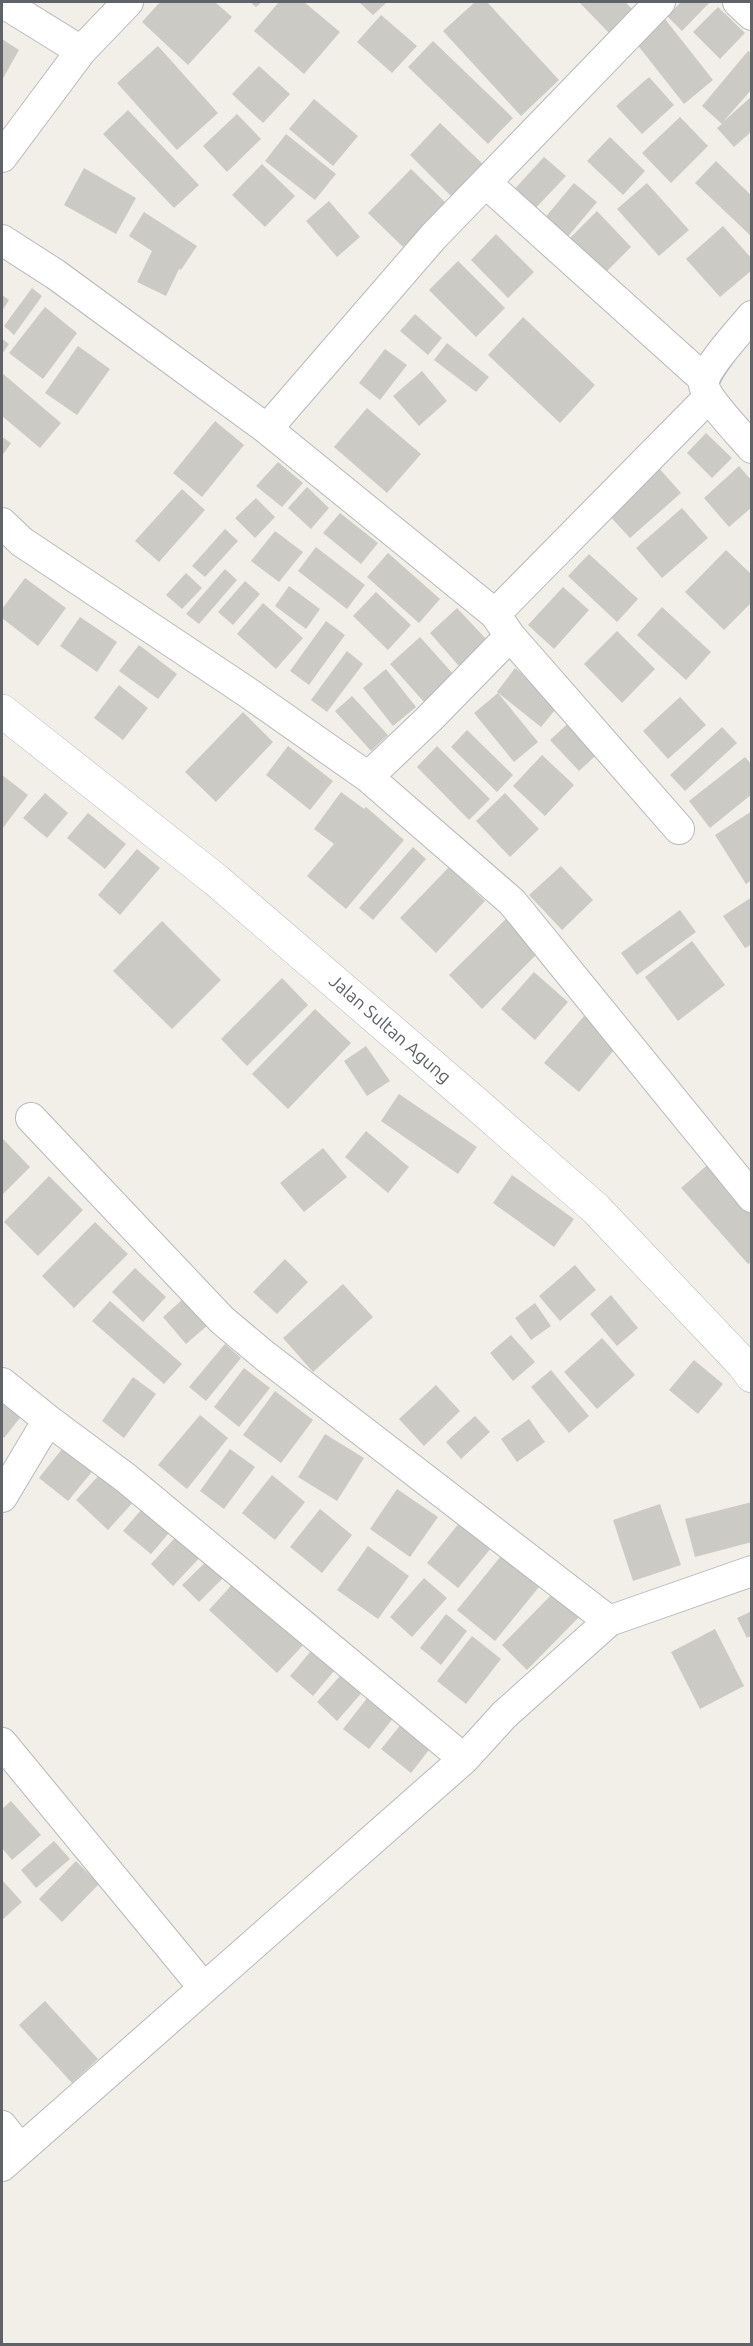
<svg xmlns="http://www.w3.org/2000/svg" width="753" height="2346" font-family="Ubuntu,sans-serif">
<rect width="100%" height="100%" fill="#f1efe8"/>
<path fill="#cccac5" d="M160 2H215L232 17 188 65 142 22Z
M250 2H262L256 7Z
M279 2H304L340 32 304 74 254 31Z
M359 2H387L373 15Z
M475 2H487L559 80 521 116 443 31Z
M579 2H625L633 10 609 33Z
M681 2H710L682 31 667 16Z
M718 7 745 33 720 59 693 32Z
M381 15 417 46 392 73 357 42Z
M665 19 713 80 684 104 636 43Z
M2 39 19 50 2 80Z
M433 41 513 118 488 144 408 67Z
M158 46 218 113 177 150 117 83Z
M748 51 752 54V89L723 122 752 96V131L734 147 717 128 722 124 702 106Z
M259 66 290 94 263 123 232 94Z
M649 77 674 105 642 134 616 106Z
M314 99 358 136 333 166 289 129Z
M128 110 199 185 174 208 103 134Z
M237 114 261 139 227 172 203 146Z
M680 117 708 146 671 183 642 153Z
M440 123 487 168 456 201 410 155Z
M286 134 336 174 315 200 265 161Z
M610 137 645 171 623 195 587 161Z
M544 157 566 176 530 214 509 195Z
M716 161 752 196V237L695 183Z
M262 164 295 196 265 227 232 195Z
M84 168 136 198 116 234 64 205Z
M411 169 446 203 403 247 368 213Z
M574 183 597 202 565 240 543 220Z
M647 183 689 230 659 256 617 209Z
M329 201 360 237 337 257 306 221Z
M597 211 631 247 604 274 569 239Z
M144 212 197 246 181 270 179 269 166 296 137 282 152 251 129 236Z
M723 226 752 259V270L720 297 686 259Z
M496 234 534 272 508 298 471 260Z
M458 261 505 308 476 337 429 290Z
M32 288 42 296 14 335 4 326Z
M2 295 9 300 2 311Z
M45 307 77 333 43 379 9 353Z
M415 314 442 338 428 355 400 331Z
M523 317 595 385 560 423 488 355Z
M2 339 9 344 2 354Z
M447 343 489 377 476 392 434 360Z
M78 346 110 369 77 415 45 393Z
M385 349 407 365 380 400 359 383Z
M422 371 447 401 419 426 393 396Z
M2 373 61 423 40 448 2 416Z
M367 408 421 454 387 493 334 447Z
M215 421 244 445 202 497 173 473Z
M706 433 732 458 712 478 687 453Z
M2 437 11 443 2 456Z
M278 462 303 483 282 507 256 486Z
M739 466 752 481V507L729 527 704 498Z
M658 467 681 493 630 538 607 513Z
M307 487 329 508 311 529 288 508Z
M182 489 205 510 159 562 135 541Z
M256 498 275 517 255 538 235 518Z
M682 508 708 538 662 578 636 548Z
M340 513 378 543 361 564 323 533Z
M225 529 238 541 205 577 192 566Z
M275 531 303 552 279 582 251 561Z
M316 547 365 585 347 609 298 571Z
M726 550 752 575V602L724 630 685 592Z
M388 553 440 599 419 623 367 577Z
M589 554 638 599 617 622 568 576Z
M225 569 237 580 199 624 186 614Z
M186 573 202 588 182 609 166 595Z
M25 578 66 608 38 646 2 618V609Z
M245 581 260 594 233 625 218 612Z
M289 586 320 609 306 629 275 606Z
M563 587 589 610 554 649 528 625Z
M376 592 411 625 388 650 353 616Z
M263 603 303 638 276 669 237 634Z
M662 607 711 652 686 680 637 635Z
M457 608 487 640 459 666 430 633Z
M80 617 117 642 97 672 60 646Z
M326 621 345 635 309 685 290 671Z
M617 631 655 669 622 703 584 664Z
M420 637 454 675 424 702 390 664Z
M139 645 177 674 158 699 119 671Z
M347 651 363 664 327 712 311 700Z
M515 668 560 704 541 727 497 692Z
M386 669 416 707 393 726 363 688Z
M119 685 148 708 123 740 94 718Z
M498 693 538 742 514 762 474 713Z
M352 696 388 735 371 751 335 711Z
M680 697 706 725 668 759 643 731Z
M243 712 273 742 216 802 185 772Z
M574 718 603 749 579 771 550 740Z
M722 727 737 743 685 791 670 775Z
M467 730 513 775 497 792 451 747Z
M288 746 333 781 310 810 266 775Z
M437 746 490 799 469 820 417 767Z
M542 755 574 785 545 816 513 786Z
M745 757 752 765V794L710 828 689 801Z
M2 775 28 795 2 829Z
M341 792 364 809 366 807 404 840 346 909 307 876 334 844 314 829Z
M45 793 68 813 47 838 23 818Z
M505 793 539 829 510 857 476 821Z
M752 811V880L746 884 715 835Z
M88 813 126 844 105 869 67 838Z
M413 847 426 859 373 920 359 908Z
M137 849 160 868 120 915 98 895Z
M561 866 593 900 562 930 529 895Z
M449 867 485 901 436 953 400 918Z
M752 897V944L745 948 723 916Z
M680 910 696 932 637 975 621 953Z
M507 918 540 951 482 1009 449 975Z
M162 921 221 980 172 1029 113 971Z
M692 941 725 985 678 1021 645 977Z
M534 972 568 1002 535 1040 501 1009Z
M282 978 308 1005 247 1066 221 1039Z
M315 1009 351 1043 288 1109 252 1074Z
M584 1016 618 1045 579 1092 544 1063Z
M366 1046 390 1081 367 1096 344 1061Z
M399 1094 477 1147 458 1174 381 1121Z
M366 1131 409 1167 388 1193 345 1157Z
M2 1138 30 1167 2 1195Z
M323 1148 347 1177 304 1212 280 1183Z
M712 1161 752 1206V1261L748 1264 681 1188Z
M512 1175 574 1219 554 1247 493 1203Z
M49 1176 83 1210 38 1256 4 1222Z
M95 1222 128 1254 74 1308 42 1276Z
M285 1259 308 1282 277 1314 253 1292Z
M575 1265 596 1290 560 1321 539 1296Z
M135 1268 166 1297 143 1322 112 1292Z
M343 1284 373 1317 313 1372 283 1338Z
M611 1295 638 1328 617 1346 590 1314Z
M184 1298 208 1325 186 1344 163 1317Z
M110 1301 182 1364 164 1384 92 1321Z
M535 1303 551 1326 531 1340 515 1318Z
M511 1335 535 1362 513 1381 490 1353Z
M602 1338 635 1375 597 1409 564 1372Z
M225 1344 241 1358 206 1401 189 1387Z
M694 1360 723 1384 698 1414 669 1390Z
M244 1368 270 1388 239 1427 214 1407Z
M551 1370 589 1416 569 1433 531 1387Z
M133 1377 156 1394 124 1438 102 1421Z
M436 1385 460 1411 424 1446 399 1419Z
M275 1391 313 1420 281 1463 243 1435Z
M2 1397 23 1414 4 1438 2 1436Z
M200 1415 228 1438 187 1489 158 1465Z
M475 1416 490 1432 461 1459 446 1442Z
M529 1419 545 1442 517 1462 501 1439Z
M325 1434 364 1458 337 1501 298 1477Z
M66 1444 95 1468 68 1501 39 1478Z
M230 1449 255 1467 224 1509 200 1491Z
M103 1471 135 1500 108 1530 76 1500Z
M272 1475 305 1502 275 1540 242 1513Z
M397 1489 438 1517 410 1557 370 1529Z
M752 1502V1542L695 1557 685 1519Z
M147 1503 175 1526 151 1554 123 1531Z
M660 1504 681 1565 633 1581 613 1520Z
M320 1509 352 1535 322 1573 290 1547Z
M460 1522 492 1547 458 1588 427 1563Z
M182 1530 205 1552 173 1586 151 1564Z
M368 1546 409 1576 378 1619 337 1590Z
M213 1555 229 1572 199 1602 182 1585Z
M501 1556 539 1587 495 1641 457 1610Z
M424 1578 447 1598 412 1637 390 1617Z
M237 1579 305 1643 277 1673 209 1610Z
M555 1591 580 1616 527 1670 502 1645Z
M752 1611V1635L747 1638 737 1618Z
M446 1614 467 1631 441 1665 420 1648Z
M715 1629 744 1686 700 1709 671 1652Z
M472 1636 501 1659 466 1704 437 1681Z
M316 1645 339 1665 313 1696 290 1676Z
M346 1669 366 1688 337 1721 317 1702Z
M368 1697 394 1717 369 1749 343 1729Z
M403 1722 432 1746 411 1773 381 1749Z
M11 1801 41 1835 12 1860 2 1848V1809Z
M54 1841 70 1859 36 1888 21 1870Z
M76 1861 99 1884 62 1922 39 1899Z
M2 1880 22 1902 2 1920Z
M45 2001 98 2059 72 2083 19 2025Z"/>
<g fill="none" stroke-linecap="round" stroke-linejoin="round">
<defs>
<path id="street" d="M2 2 81 51
M738 2 752 15
M2 157 81 51 128 2
M486 183 704 379
M2 240 55 274 267 429 495 614 510 636 679 829
M752 316C742 328 703 370 704 385 706 399 741 435 752 448
M267 429 433 237 660 2
M2 523 22 542 247 692 368 777 512 902 752 1197
M495 614 709 397
M368 777 430 718 510 636
M31 1118 222 1320 265 1356 609 1621
M2 1383 48 1420 126 1478 464 1759
M2 1497 48 1420
M2 1743 204 1988
M2 2126 20 2149
M2 2166 464 1759 504 1715 609 1621 752 1571"/>
<path id="secondary" d="M2 711 216 880 481 1108 596 1209 743 1364 752 1376"/>
</defs>
<use href="#street" stroke="#b5b8bc" stroke-width="32"/>
<use href="#secondary" stroke="#b6babf" stroke-width="34"/>
<use href="#street" stroke="#fff" stroke-width="30"/>
<use href="#secondary" stroke="#fff" stroke-width="33"/>
</g>
<g text-anchor="middle" stroke-width="6" stroke-linejoin="round" paint-order="stroke">
<g font-size="18" fill="#5f6368" stroke="#fff">
<text transform="translate(390 1029) rotate(41)" y="6">Jalan Sultan Agung</text>
</g>
</g>
<rect width="753" height="2346" fill="none" stroke="#5f6368" stroke-width="6"/>
</svg>
